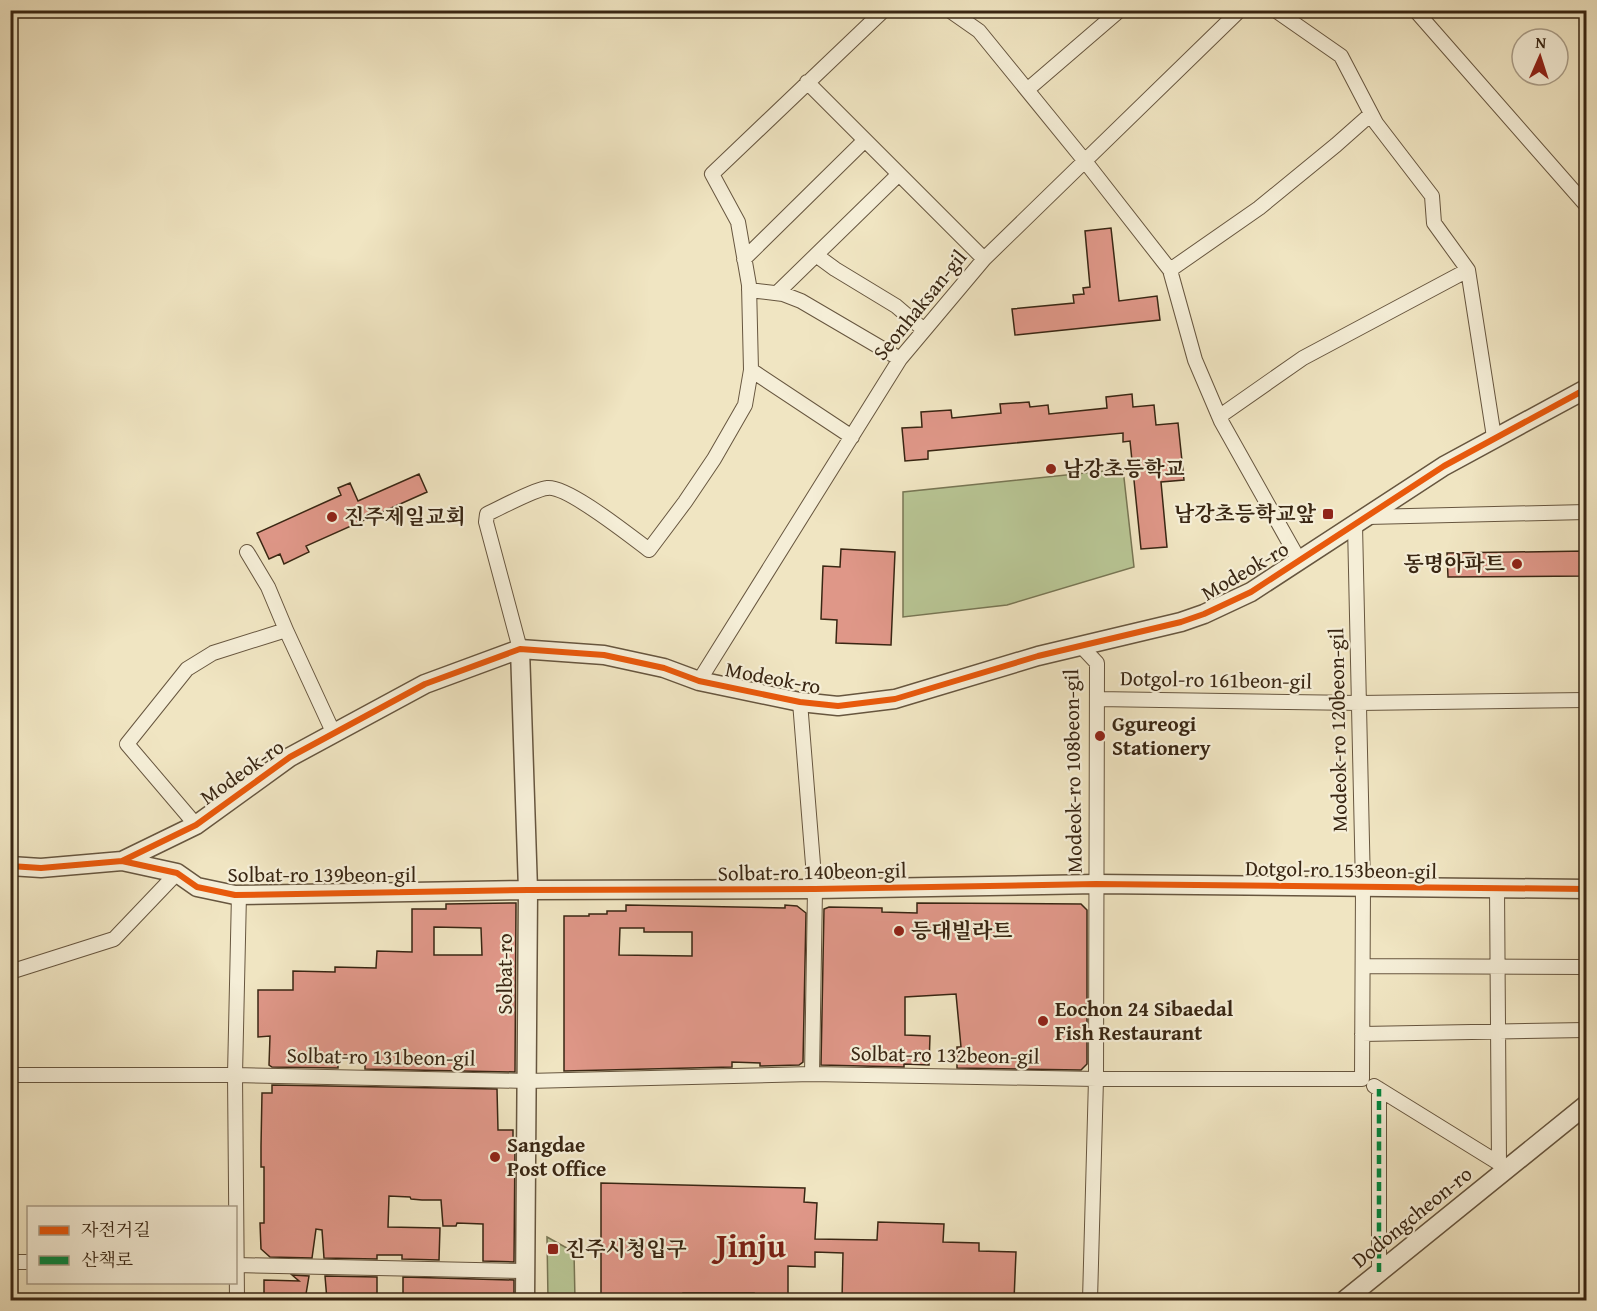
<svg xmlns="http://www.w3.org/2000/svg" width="1597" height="1311" font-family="'Gentium Book Plus','Noto Serif KR',serif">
<rect width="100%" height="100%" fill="#f0e5c2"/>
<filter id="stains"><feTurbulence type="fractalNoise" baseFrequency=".00333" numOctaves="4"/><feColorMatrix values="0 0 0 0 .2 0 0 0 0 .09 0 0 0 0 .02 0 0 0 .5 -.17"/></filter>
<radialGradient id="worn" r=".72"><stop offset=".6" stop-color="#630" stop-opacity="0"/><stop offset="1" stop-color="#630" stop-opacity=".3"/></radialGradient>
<path fill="#b8c594" stroke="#787654" stroke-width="1.5" d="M1123 469 1134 567 1007 605 903 617V492Z
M547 1237 574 1252 575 1300H548Z"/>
<path fill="#df9788" stroke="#392613" stroke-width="1.5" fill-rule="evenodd" d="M1111 228 1119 301 1157 296 1160 320 1015 335 1012 309 1074 303 1073 295 1084 294 1083 288 1090 287 1085 231Z
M1132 394 1133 407 1154 405 1156 425 1178 423 1184 480 1161 482 1167 547 1141 549 1130 441 1123 442V433L928 451V459L905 461 902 428 922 427 921 412 951 410 952 418 1001 413 1000 404 1029 402 1030 407 1048 405 1049 414 1107 408 1106 397Z
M419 474 427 492 306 546 309 552 284 564 280 554 269 559 257 533 341 495 338 488 350 483 358 501Z
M841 549 895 552 891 645 836 643 837 620 821 619 823 566 840 567Z
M1587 551V576L1448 577 1447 553Z
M516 903 515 1072 365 1069V1055H338V1068L272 1067 269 1065 270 1036 258 1037V990H293V971L335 972V967L376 968 377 951 412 952V909H446V904ZM434 927 481 928 482 955H434Z
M917 903 1081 904 1087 910V1064L1081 1070 957 1068V1047H961L956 994 905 997V1035L930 1036 929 1065 904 1064V1067L821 1065 824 909 829 907 882 908V912L917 913Z
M626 905 785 908V905L797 906 806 913 803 1062 799 1065 760 1066V1063L732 1062V1067L564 1071V916H589V914H607V911H626ZM620 928H644V932H692V956L619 955Z
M272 1085 497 1089 498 1130H513V1140L515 1141 514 1262 483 1261V1224L457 1223 456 1226H443L441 1200H422L411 1199 410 1197 389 1196 388 1227 440 1228 439 1260 402 1259V1255H377V1259L324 1258 322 1230 316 1229 312 1258 270 1257 261 1249 260 1223H264V1167H261V1146L262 1093H272Z
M601 1183 805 1188 804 1202 817 1203 815 1239 877 1240 878 1222 944 1224 943 1242 979 1243V1251L1016 1252 1014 1300H842L843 1253 815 1252V1267L788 1266V1300H754V1293H683V1300H601Z
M292 1275 309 1276 305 1300H264V1280L299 1281Z
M325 1276 377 1277V1300H327Z
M403 1277 514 1280V1300H403Z"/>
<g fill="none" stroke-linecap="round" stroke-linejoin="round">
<defs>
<path id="minor" d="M949 10 979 31 1084 160 1170 270 1195 360 1221 421 1299 560
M1275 10 1341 56 1376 123 1432 196 1434 223 1468 270 1494 437
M1415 10 1586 205
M807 82 984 259
M1027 90 1120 10
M816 255 835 269 896 306 924 330
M744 259 865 140
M1170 270 1259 208 1336 145 1371 114
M749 290 783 294 801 301 900 359
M777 293 899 174
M1220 416 1303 358 1468 270
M852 437 751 370 749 285 738 222 712 174 884 10
M1367 517 1586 512
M1355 525 1363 887 1362 1079
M286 630 334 734
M1082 647 1097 663 1096 1079 1090 1300
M520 649 486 522 487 514C500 508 535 489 547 488 567 485 630 536 649 550L685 502 714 459 745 405 751 370
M699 681 900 359 984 259 1240 10
M1097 699 1359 703 1586 700
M800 702 815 889 812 1074
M196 825 127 744 187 669 213 653 286 630 268 587 247 552
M1497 888 1499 1163
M1363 966 1586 967
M10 972 114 939 177 873
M1362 1034 1586 1030
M10 1075H235L527 1081 812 1074 1096 1079H1362
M1374 1086 1505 1167
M10 1262H28
M236 1265 525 1271
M1379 1272V1089
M237 1300 235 1075 239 894"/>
<path id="tertiary" d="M520 649 528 890 525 1300
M122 861 177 873 197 887 235 895 528 890 815 889 1096 884 1586 889
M10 866 41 868 122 861 196 825 290 757 425 684 520 649 604 655 664 668 699 681 800 702 838 706 895 699 1038 656 1181 622 1204 614 1251 592 1444 466 1586 389
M1345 1300 1586 1105"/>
</defs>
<use href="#minor" stroke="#67563f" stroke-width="16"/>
<use href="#tertiary" stroke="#67563f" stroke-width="21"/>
<use href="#minor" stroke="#f5eed7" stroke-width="14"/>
<use href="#tertiary" stroke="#f5eed7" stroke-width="18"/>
<path stroke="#00873e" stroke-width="4.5" stroke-dasharray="9 4.5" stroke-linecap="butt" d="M1379 1272V1089"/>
<defs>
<path id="cycleway" d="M122 861 177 873 197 887 235 895 528 890 815 889 1096 884 1586 889
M10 866 41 868 122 861 196 825 290 757 425 684 520 649 604 655 664 668 699 681 800 702 838 706 895 699 1038 656 1181 622 1204 614 1251 592 1444 466 1586 389"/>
</defs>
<use href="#cycleway" stroke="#f5eed7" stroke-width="10"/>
<use href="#cycleway" stroke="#e8590c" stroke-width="6"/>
</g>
<g fill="#8f2418" stroke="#f5eed7" stroke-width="2">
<circle cx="1051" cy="469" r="6"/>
<rect x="1322" y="508" width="12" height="12" rx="3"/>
<circle cx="332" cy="517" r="6"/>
<circle cx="1517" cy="564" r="6"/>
<circle cx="1100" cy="736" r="6"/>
<circle cx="899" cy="931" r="6"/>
<circle cx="1043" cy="1021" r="6"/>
<circle cx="495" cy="1157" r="6"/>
<rect x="547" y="1243" width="12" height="12" rx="3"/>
</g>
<g text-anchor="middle" stroke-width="4.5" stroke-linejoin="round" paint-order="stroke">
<g font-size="21" fill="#392613" stroke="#f5eed7">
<text transform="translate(920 305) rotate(-51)" y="7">Seonhaksan-gil</text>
<text transform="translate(1245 571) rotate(-30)" y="7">Modeok-ro</text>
<text transform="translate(773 678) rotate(11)" y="7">Modeok-ro</text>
<text transform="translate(1216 680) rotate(1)" y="7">Dotgol-ro 161beon-gil</text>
<text transform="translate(1338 730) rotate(-91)" y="7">Modeok-ro 120beon-gil</text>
<text transform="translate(1073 771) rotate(-91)" y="7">Modeok-ro 108beon-gil</text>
<text transform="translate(242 772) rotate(-35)" y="7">Modeok-ro</text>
<text transform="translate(1341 870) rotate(1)" y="7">Dotgol-ro 153beon-gil</text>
<text transform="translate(812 872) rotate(-1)" y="7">Solbat-ro 140beon-gil</text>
<text x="322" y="882">Solbat-ro 139beon-gil</text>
<text transform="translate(505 974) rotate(-90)" y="7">Solbat-ro</text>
<text transform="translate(945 1055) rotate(1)" y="7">Solbat-ro 132beon-gil</text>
<text transform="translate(381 1057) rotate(1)" y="7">Solbat-ro 131beon-gil</text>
<text transform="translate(1412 1217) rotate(-39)" y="7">Dodongcheon-ro</text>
</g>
<g font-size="21" font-weight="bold" fill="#392613" stroke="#f5eed7" text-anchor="start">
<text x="1063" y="476">남강초등학교</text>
<text x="1316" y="521" text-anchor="end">남강초등학교앞</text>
<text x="344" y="524">진주제일교회</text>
<text x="1505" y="571" text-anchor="end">동명아파트</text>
<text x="1112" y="731">Ggureogi<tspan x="1112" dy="24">Stationery</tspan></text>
<text x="911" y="938">등대빌라트</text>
<text x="1055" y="1016">Eochon 24 Sibaedal<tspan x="1055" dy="24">Fish Restaurant</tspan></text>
<text x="507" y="1152">Sangdae<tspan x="507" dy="24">Post Office</tspan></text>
<text x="565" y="1256">진주시청입구</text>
</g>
<g font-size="33" font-weight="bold" fill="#7a1f14" stroke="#f5eed7">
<text x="751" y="1257">Jinju</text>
</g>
</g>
<rect width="1597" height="1311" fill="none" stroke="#f0e5c2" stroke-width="36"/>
<rect x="12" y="12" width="1573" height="1287" fill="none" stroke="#392613" stroke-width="3"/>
<rect x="18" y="18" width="1561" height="1275" fill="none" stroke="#392613" stroke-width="1.5"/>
<rect x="27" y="1206" width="210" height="78" fill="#f5eed7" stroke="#aa9e89" stroke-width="1.5"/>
<rect x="39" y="1226" width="30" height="9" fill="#e8590c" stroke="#aa9e89" stroke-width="1.5"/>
<text x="81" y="1236" font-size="18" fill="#392613">자전거길</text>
<rect x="39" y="1256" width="30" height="9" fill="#00873e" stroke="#aa9e89" stroke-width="1.5"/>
<text x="81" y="1266" font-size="18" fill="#392613">산책로</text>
<g transform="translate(1540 57) rotate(3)"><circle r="28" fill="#f5eed7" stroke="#aa9e89" stroke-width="1.5"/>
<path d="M0-4.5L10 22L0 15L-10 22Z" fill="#8f2418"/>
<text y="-9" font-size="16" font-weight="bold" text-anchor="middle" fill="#392613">N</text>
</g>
<rect width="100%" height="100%" filter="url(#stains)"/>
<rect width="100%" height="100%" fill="url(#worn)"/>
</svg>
